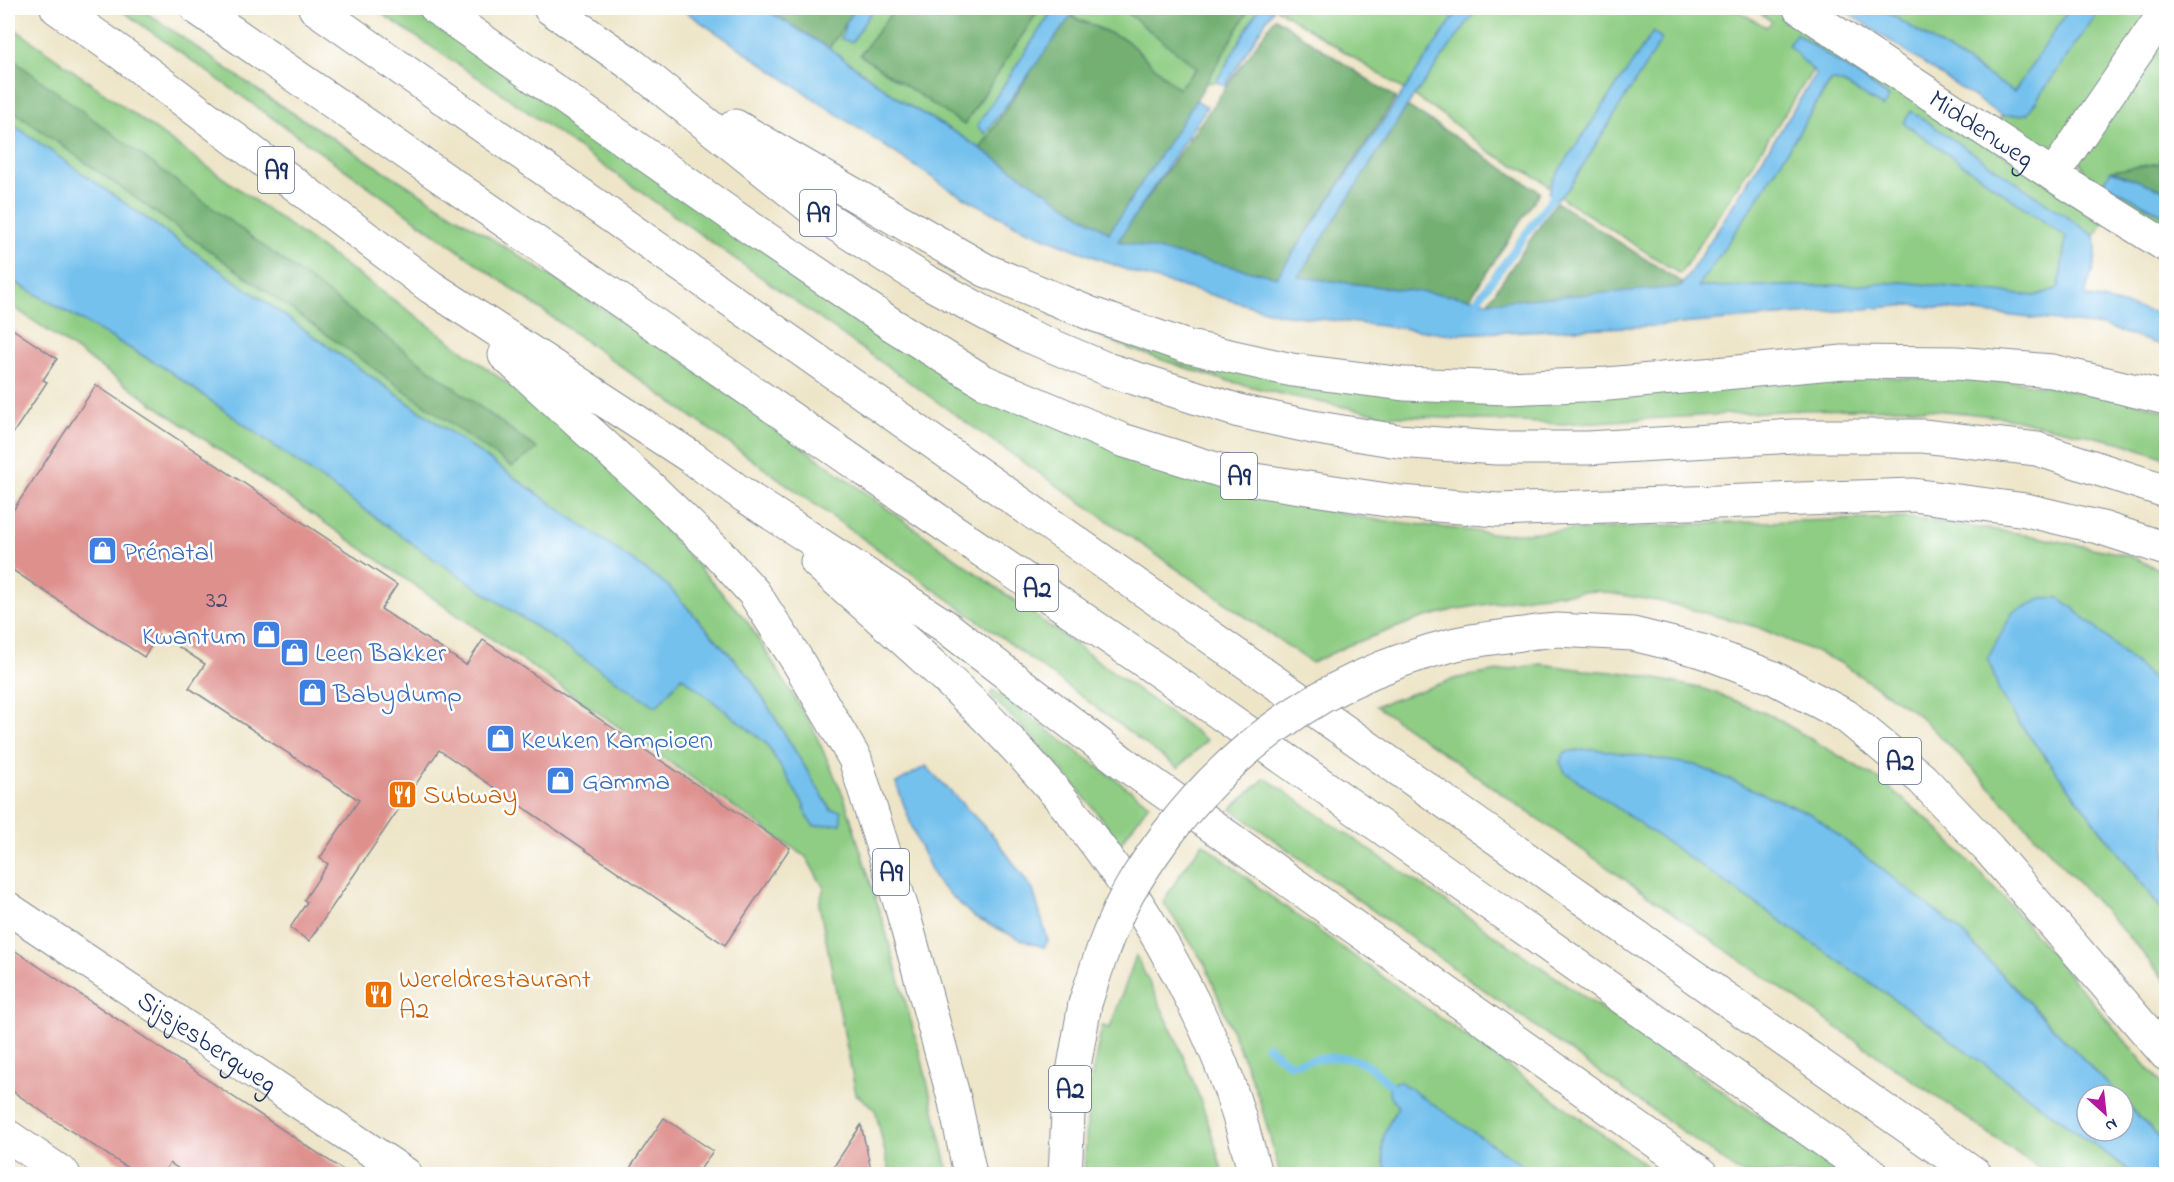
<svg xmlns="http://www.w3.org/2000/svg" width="2174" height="1182" font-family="'Indie Flower',sans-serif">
<rect width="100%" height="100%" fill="#fff"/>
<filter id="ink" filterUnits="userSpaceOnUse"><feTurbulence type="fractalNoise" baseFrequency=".0167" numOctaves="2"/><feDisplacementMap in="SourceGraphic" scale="12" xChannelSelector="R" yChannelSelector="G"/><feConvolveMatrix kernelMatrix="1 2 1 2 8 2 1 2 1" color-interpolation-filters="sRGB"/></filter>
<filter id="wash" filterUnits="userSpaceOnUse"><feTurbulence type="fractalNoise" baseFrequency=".008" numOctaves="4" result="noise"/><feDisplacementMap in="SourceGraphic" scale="24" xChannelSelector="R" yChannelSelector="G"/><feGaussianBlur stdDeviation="1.35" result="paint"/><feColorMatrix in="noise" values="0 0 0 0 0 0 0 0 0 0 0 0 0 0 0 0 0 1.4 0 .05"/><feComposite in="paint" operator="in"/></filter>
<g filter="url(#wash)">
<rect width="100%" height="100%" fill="#eee5c8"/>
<path fill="#8fcd84" stroke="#557e71" stroke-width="1.5" d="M118 8H140L272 100 668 350 1207 740 1178 768 1001 637Z
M373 8H436L971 391 1275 500 1371 519 1500 534 1692 524 1907 518 2023 534 2127 555 2166 572V691L2072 607 2000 694 2020 724 2166 915V982L2137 946 1988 785 1919 715 1839 662 1757 627 1664 602 1596 591 1534 596 1453 610 1419 619 1347 646 1312 663 960 418 498 91Z
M856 8H895L860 55 964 125 1040 8H1054L977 126 985 133 1038 61 980 149 958 134 906 104 829 48Z
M1069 8H1121L1197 68 1178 89 1126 40 1071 16Z
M1250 8H1259L1216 82 1205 83Z
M1276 8H1733L1766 27 1772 22 1754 8H1782L2105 221 2095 236 1911 112 1904 123 2066 237 2059 288 2035 296 1697 287 1832 80 1843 83 1883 107 1889 97 1797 34 1813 70 1680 274 1565 200 1540 179 1490 152 1439 112Z
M1881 8H2166V164L2104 183 2166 216V240L2089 185 2077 153 2059 144 2033 152 1995 124 2002 116 2027 114 2015 93Z
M8 24 412 313 578 436 651 502 661 525 747 621 811 724 844 797 885 929 923 1064 949 1174H890L875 1109 856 1094 819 904 824 888 806 857 8 303V278L166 369 434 559 656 706 682 677 766 743 804 805 808 819 814 825 841 824V811L831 810 750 677 667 585 8 121Z
M1049 314 1291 380 1803 375 2015 381 2127 400 2166 411V458L2119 442 2003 417 1915 408 1797 410 1562 424 1384 415 1285 395 1216 378 1130 349Z
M1541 664 1584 670 1628 673 1708 690 1772 716 1880 780 1932 823 2005 899 2166 1089V1145L2123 1100V1095H2118L1956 927 1560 762 1566 772 1917 1015 2134 1174H2047L1376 706 1457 678Z
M993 690 1149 804 1120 844C1082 789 1037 742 990 695Z
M1265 778 1843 1174H1742L1231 809Z
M1203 843 1266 893 1658 1174H1535L1494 1146 1389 1095 1398 1107C1382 1135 1378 1142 1387 1174H1280L1259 1098 1205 964 1163 902 1183 870Z
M1136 956C1172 1027 1204 1097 1223 1174H1084L1089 1091 1102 1026 1110 1028Z"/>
<path fill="#73b072" stroke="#477068" stroke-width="1.5" d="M763 8H856L829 48Z
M895 8H1040L964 125 860 55Z
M1121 8H1250L1196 100 1109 233 980 149 1038 61 1074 12 1072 17 1126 40 1178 89 1197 68Z
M1275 18 1396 98 1277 277 1117 241Z
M8 56 537 449 512 467 8 107Z
M1407 106 1540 192 1470 298 1298 277Z
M2166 162V191L2111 171Z
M1556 202 1683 283 1675 289 1488 302Z"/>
<path fill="#74c1ee" stroke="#4878a6" stroke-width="1.5" d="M680 8H763L829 48 906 104 958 134 1109 233 1196 100 1207 107 1118 241 1277 277 1460 8H1478L1407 106 1298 277 1470 298 1488 302 1681 287 1816 74 1788 45 1796 34 1889 97 1883 107 1845 84 1831 80 1761 194 1698 287 1862 285 1902 282 2035 296 2059 288 2066 237 1904 123 1911 111 2095 236C2099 265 2090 271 2085 296L2166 315V347L2103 326 1912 305 1655 326 1451 334 1279 314 1137 274 1019 227 951 190 829 109Z
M856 8H874L852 42 841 39 846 23Z
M1054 8H1069L1074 12 985 134 977 126Z
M1259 8H1274L1225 86 1216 82Z
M1841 8H1881L2014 92 2070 8H2101L2027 114 2002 116Z
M1653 32 1662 39 1569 188 1556 200 1549 193 1552 181Z
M8 121 667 585 750 677 831 810 841 811V824L814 826 808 819 804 805 766 743 682 677 656 707 434 559 166 369 8 278Z
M2111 171 2166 191V216L2104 183Z
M2059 598 2072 607 2166 691V915L2020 724 2000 694 1988 658 2013 612 2042 599Z
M1594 749 1695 765 1811 814 1956 927 2118 1095H2087V1131H2123V1100L2166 1145V1174H2134L1917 1015 1565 772 1560 762 1565 752Z
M926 766 996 839 1033 890 1048 941 1044 947 1024 941 975 918 937 882 916 838 896 783Z
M1399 1081 1535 1174H1387C1378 1142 1382 1135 1398 1107L1389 1095V1084Z"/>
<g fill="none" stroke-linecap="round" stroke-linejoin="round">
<path stroke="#74c1ee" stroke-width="8" d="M1476 302 1553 197
M1267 1046 1289 1064C1315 1060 1343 1051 1367 1065 1375 1070 1382 1078 1389 1084"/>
</g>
<g id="blocks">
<path fill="#de908d" d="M8 326 57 359 43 380 47 382 8 441Z
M96 385 397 585 381 609 466 665 483 640 790 848 725 945 439 750 309 941 290 928 307 902 304 900 328 864 320 858 359 800 189 688 205 664 159 634 144 657 8 567V518Z
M8 946 220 1088 349 1174H186L170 1163 162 1174H137L60 1124 8 1088Z
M664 1118 713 1151 697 1174H626Z
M861 1125 872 1174H829Z"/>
</g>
</g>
<g filter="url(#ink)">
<use href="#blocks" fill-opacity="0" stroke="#848a93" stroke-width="1.5"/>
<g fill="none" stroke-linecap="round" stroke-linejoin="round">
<defs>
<g id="minor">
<path id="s1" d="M1799 8 2053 175 2166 246"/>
<path d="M2053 175 2166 10"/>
<path id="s2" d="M8 908 406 1174"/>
<path d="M8 1136 64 1174"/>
</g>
<path id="motorway" d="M57 8 121 53 431 287 691 457 745 496 945 626 1122 762 1702 1174
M197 8 936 519 1203 701 1872 1174
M315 8 1975 1174
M436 8 749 227 891 324 983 381 1122 440 1248 479 1400 502 1498 510 1913 495 2026 510 2102 528 2166 549
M550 8 631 64 818 213 924 280 1024 334 1109 370 1239 411 1312 427 1398 441 1496 448H1587L1794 436H1923L2037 449 2166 491
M735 126 985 270 1089 313 1185 346 1292 370 1404 384 1507 388 1608 384 1843 362 1956 363 2052 371 2166 398
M505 355 656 493 718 553 754 593 797 660 855 759 902 909 955 1102 970 1174
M817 562C880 619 945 674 1004 735 1083 817 1149 910 1198 1012 1209 1035 1220 1059 1228 1083 1239 1113 1247 1144 1255 1174
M1537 632 1557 630 1633 634 1702 651 1774 678 1846 716 1922 779 1989 849 2166 1054
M1065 1174 1069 1095 1085 1004"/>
</defs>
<use href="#minor" stroke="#848a93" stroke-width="34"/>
<use href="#motorway" stroke="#848a93" stroke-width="35"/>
<use href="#minor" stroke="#fff" stroke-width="32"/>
<use href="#motorway" stroke="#fff" stroke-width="33"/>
<defs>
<path id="motorway-bridge" d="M1085 1004C1094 976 1102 949 1114 922 1127 890 1148 860 1168 833 1242 736 1338 673 1456 644 1482 638 1510 636 1537 632"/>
</defs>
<use href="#motorway-bridge" stroke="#848a93" stroke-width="35" stroke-linecap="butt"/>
<use href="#motorway-bridge" stroke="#fff" stroke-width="33"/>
</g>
</g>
<defs>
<symbol id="shop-square" viewBox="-11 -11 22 22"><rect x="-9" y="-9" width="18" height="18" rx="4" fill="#3f7fe0" stroke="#fff"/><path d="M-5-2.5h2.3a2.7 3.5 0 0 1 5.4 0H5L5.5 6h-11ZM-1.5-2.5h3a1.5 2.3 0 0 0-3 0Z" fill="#fff"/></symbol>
<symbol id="restaurant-square" viewBox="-11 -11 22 22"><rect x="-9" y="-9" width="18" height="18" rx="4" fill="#e8710a" stroke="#fff"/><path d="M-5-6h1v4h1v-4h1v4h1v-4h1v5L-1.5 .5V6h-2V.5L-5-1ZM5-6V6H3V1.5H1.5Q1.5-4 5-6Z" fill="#fff"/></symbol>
</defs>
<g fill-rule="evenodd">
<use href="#shop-square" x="86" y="534" width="33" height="33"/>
<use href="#shop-square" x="250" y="618" width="33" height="33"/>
<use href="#shop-square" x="278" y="636" width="33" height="33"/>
<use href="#shop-square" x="296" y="676" width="33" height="33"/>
<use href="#shop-square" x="484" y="722" width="33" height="33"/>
<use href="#shop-square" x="544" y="764" width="33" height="33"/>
<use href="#restaurant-square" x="386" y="778" width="33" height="33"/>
<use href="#restaurant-square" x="362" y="978" width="33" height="33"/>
</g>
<g text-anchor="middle" stroke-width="5" stroke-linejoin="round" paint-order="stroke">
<g font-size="24" fill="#4c476a">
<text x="217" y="607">32</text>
</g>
<g fill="#fff" stroke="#5f6d8e" stroke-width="1.5">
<rect x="258" y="147" width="36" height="46" rx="4.5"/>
<rect x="800" y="190" width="36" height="46" rx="4.5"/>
<rect x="1221" y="453" width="36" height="46" rx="4.5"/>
<rect x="1016" y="565" width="42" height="46" rx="4.5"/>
<rect x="1879" y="738" width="42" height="46" rx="4.5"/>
<rect x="873" y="849" width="36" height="46" rx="4.5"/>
<rect x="1049" y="1066" width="42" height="46" rx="4.5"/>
</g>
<g font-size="26" font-weight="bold" fill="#1b2f5e">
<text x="276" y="179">A9</text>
<text x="818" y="222">A9</text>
<text x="1239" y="485">A9</text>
<text x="1037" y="597">A2</text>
<text x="1900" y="770">A2</text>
<text x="891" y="881">A9</text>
<text x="1070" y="1098">A2</text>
</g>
<g font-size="27" fill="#1b2f5e" stroke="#fff">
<text dy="9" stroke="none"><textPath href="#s1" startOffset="219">Middenweg</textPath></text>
<text dy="9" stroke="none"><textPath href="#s2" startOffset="240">Sijsjesbergweg</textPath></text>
</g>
<g font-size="27" fill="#366cbe" stroke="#fff" text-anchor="start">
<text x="123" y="560">Prénatal</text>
<text x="246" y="644" text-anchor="end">Kwantum</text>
<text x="315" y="661">Leen Bakker</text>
<text x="333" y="702">Babydump</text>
<text x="521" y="748">Keuken Kampioen</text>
<text x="582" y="789">Gamma</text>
</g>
<g font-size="27" fill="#c56008" stroke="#fff" text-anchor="start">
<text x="423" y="803">Subway</text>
<text x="399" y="987">Wereldrestaurant<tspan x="399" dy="31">A2</tspan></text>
</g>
</g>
<rect width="2174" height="1182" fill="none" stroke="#fff" stroke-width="30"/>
<g transform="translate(2105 1113) rotate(153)"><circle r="28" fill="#ffffff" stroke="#a4acbf" stroke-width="1.5"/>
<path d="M0-4.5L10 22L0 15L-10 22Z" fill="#b5179e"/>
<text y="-9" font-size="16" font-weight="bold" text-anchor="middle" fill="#1b2f5e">N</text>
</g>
</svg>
